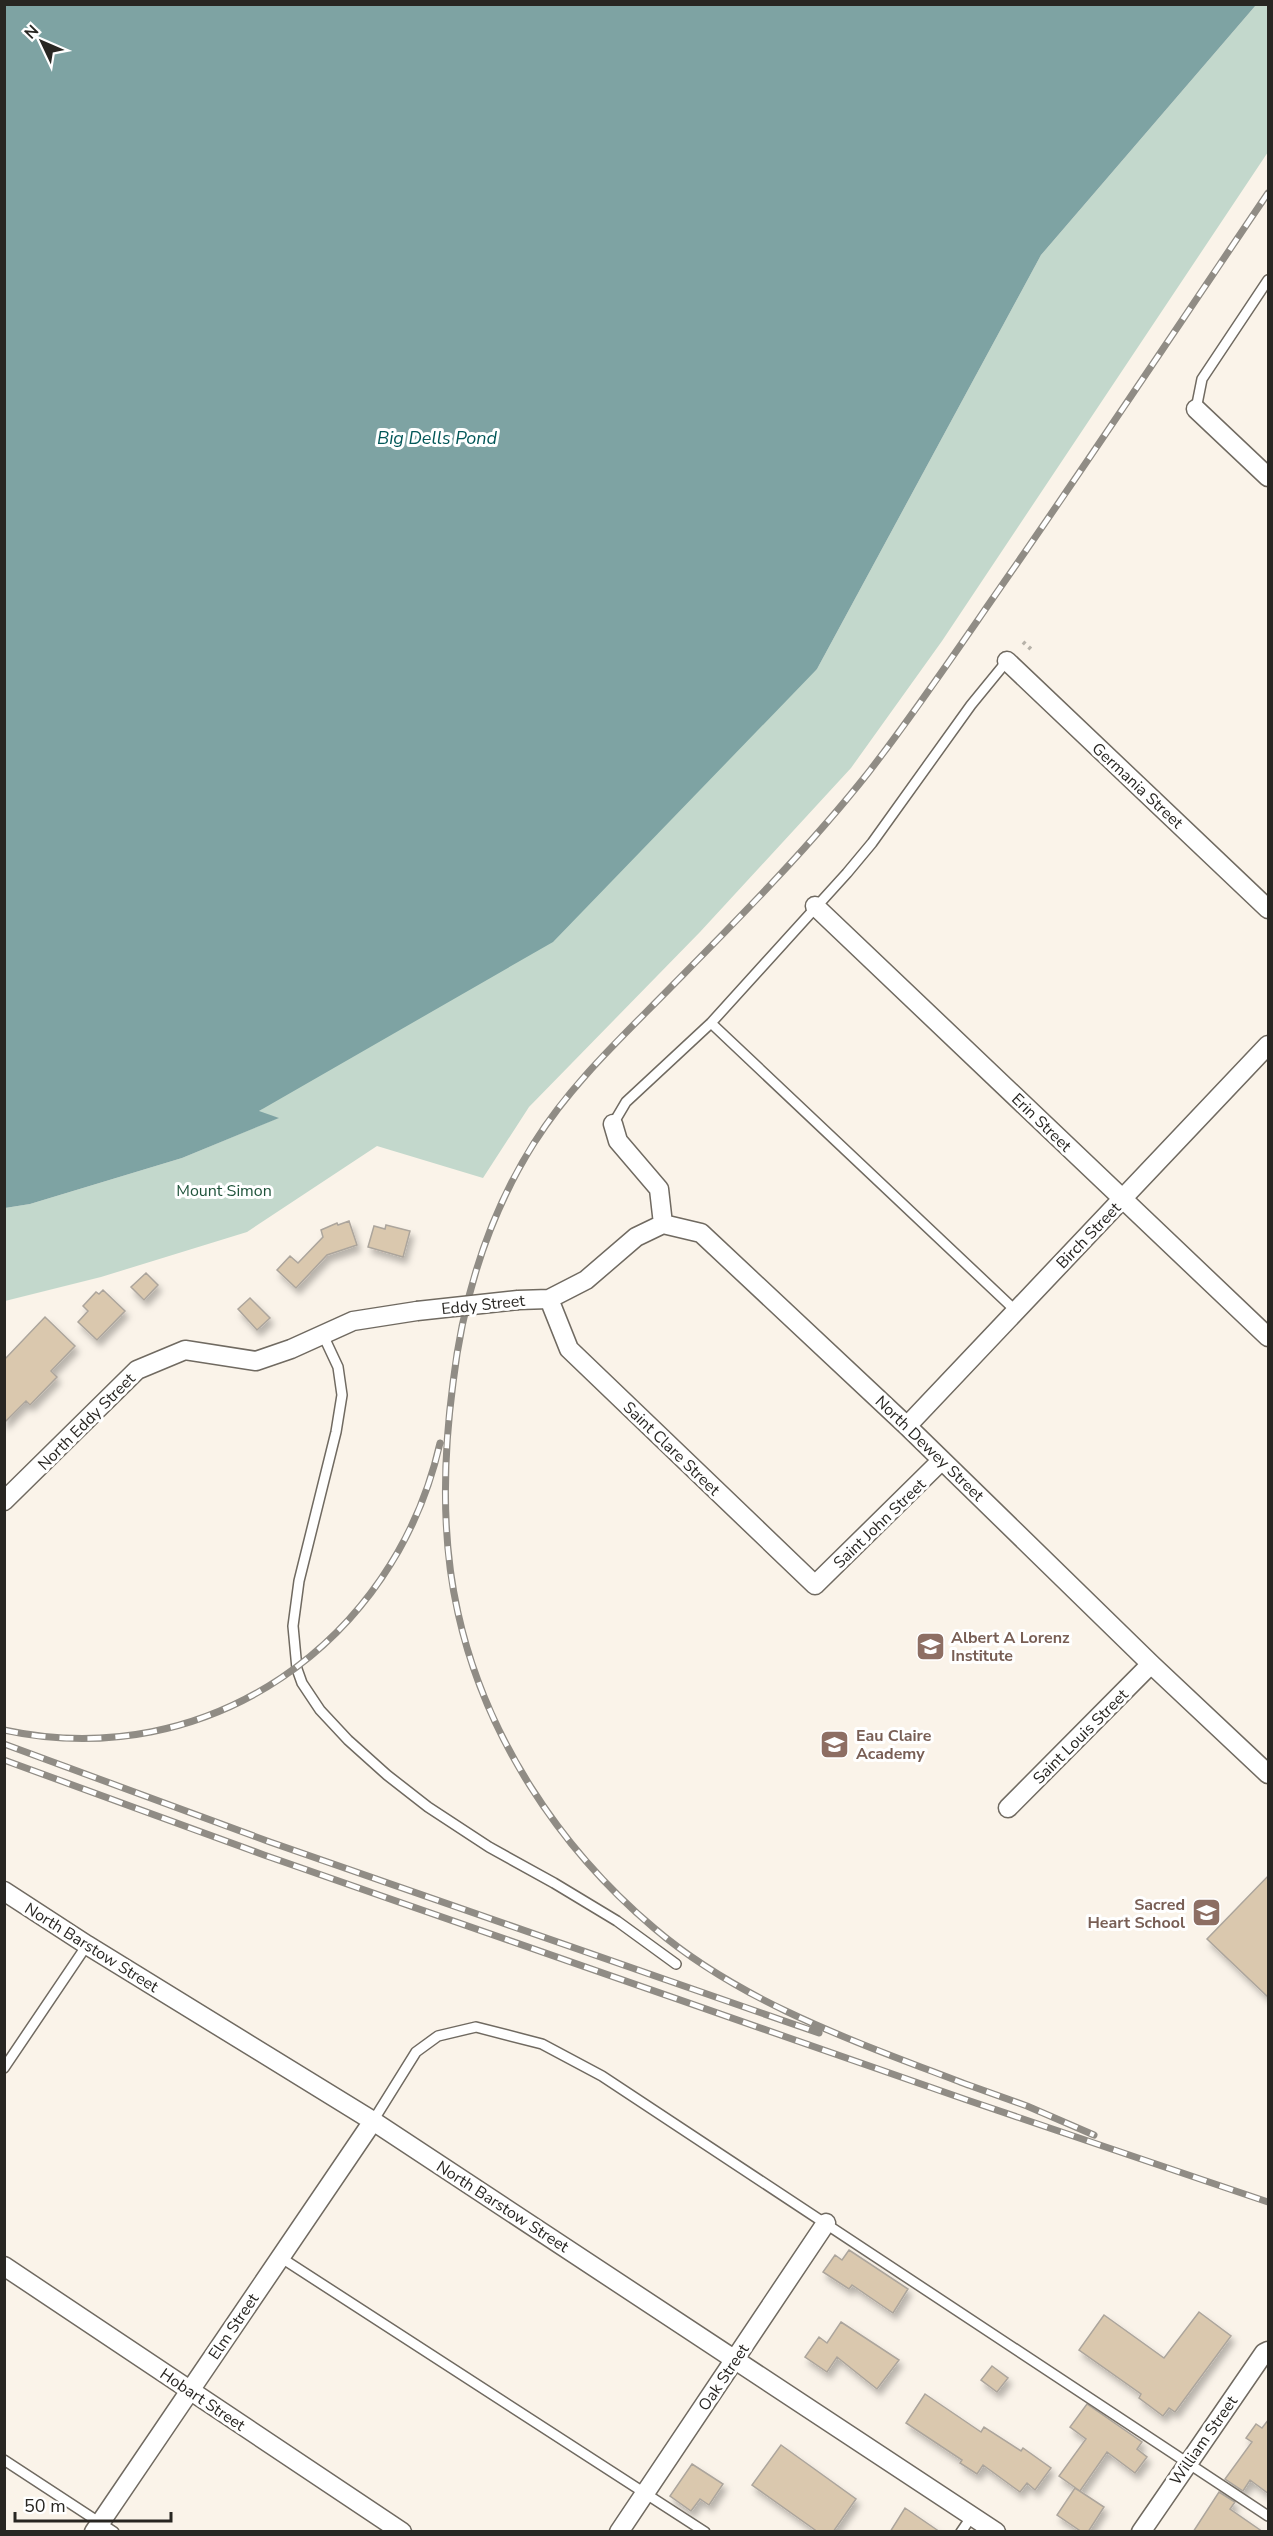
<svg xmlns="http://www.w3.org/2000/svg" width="1273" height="2536" font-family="'Nunito Sans',sans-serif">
<defs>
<filter id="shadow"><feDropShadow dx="3.5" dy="6" stdDeviation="3" flood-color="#0004"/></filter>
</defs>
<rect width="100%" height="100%" fill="#faf3e9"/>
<path fill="#c3d8cc" d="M1256 5H1268V152L942 641 851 768 700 932 529 1107 483 1178 377 1146 247 1232 101 1277 5 1301V1208L30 1204 182 1158 278 1118 258 1112 817 669 1041 255Z"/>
<path fill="#7ea3a3" d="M5 4H1256V5L1041 255 817 669 553 942 259 1111 279 1118 182 1158 30 1204 5 1208Z"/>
<path fill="#dac8ae" stroke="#aca59c" stroke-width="1.5" filter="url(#shadow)" d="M349 1221 357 1245 327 1255 296 1288 277 1270 290 1256 298 1263 323 1237 321 1230 337 1223 338 1225Z
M386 1225 410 1231 403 1257 368 1247 374 1226 385 1229Z
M146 1273 158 1285 144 1300 131 1287Z
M103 1290 125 1311 97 1340 78 1322 88 1311 83 1306 96 1292 99 1294Z
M250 1298 270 1318 257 1330 238 1309Z
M45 1317 75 1346 51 1371 57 1377 30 1405 26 1401 4 1423V1360Z
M1269 1875V1998L1207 1939Z
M849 2250 908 2289 893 2313 852 2285 849 2289 823 2272 835 2255 842 2260Z
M1199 2312 1231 2336 1175 2412 1169 2408 1163 2416 1139 2398 1141 2394 1079 2350 1104 2315 1164 2358Z
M841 2322 899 2360 877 2389 837 2357 827 2372 805 2357 819 2337 827 2343Z
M992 2366 1008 2378 997 2392 981 2380Z
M925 2394 981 2432 984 2427 1021 2451 1023 2448 1051 2468 1035 2490 1027 2483 1020 2492 983 2465 977 2474 960 2463 962 2460 906 2423Z
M1087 2404 1142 2442 1137 2449 1147 2457 1135 2473 1107 2452 1080 2491 1059 2476 1086 2439 1070 2427Z
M1269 2419V2494L1250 2480 1243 2491 1225 2479 1252 2442 1246 2438 1256 2424 1262 2428Z
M781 2445 856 2499 833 2532H818L752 2485Z
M692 2464 723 2484 709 2505 700 2499 691 2511 670 2496Z
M1075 2488 1104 2507 1088 2532H1082L1057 2515Z
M1219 2492 1235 2502 1230 2509 1263 2532H1193Z
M905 2508 940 2532H890Z"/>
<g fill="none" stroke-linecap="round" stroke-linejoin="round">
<defs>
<path id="service" d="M1196 409 1202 379 1268 280
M711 1023 1016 1311
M613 1124 626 1102 711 1023 847 873 872 843 971 705 1007 661
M323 1335 338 1367 342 1395 336 1432 299 1581 293 1626 297 1669 302 1683 320 1710 348 1740 387 1775 428 1807 489 1847 554 1883 617 1921 676 1964
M4 2068 87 1945
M373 2121 416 2052 438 2036 476 2027 542 2044 602 2076 1268 2516
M280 2257 705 2532
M4 2460 114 2532
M961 2532 972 2516"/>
<path id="minor" d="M1196 409 1268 477
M1007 661 1268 909
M815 906 1268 1337
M613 1124 618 1141 659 1189 663 1224
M663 1224 701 1233 907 1426 1151 1664 1268 1774
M549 1299 569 1349 815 1585 942 1460
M518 1300 549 1299 586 1280 636 1237 663 1224
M907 1426 1268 1045
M4 1501 137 1370 185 1350 256 1361 291 1349 353 1321 417 1311
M1008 1808 1151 1664
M4 1891 87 1945 373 2121 996 2532
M4 2266 402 2532
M94 2532 373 2121
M619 2532 826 2223
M1141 2532 1264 2353 1268 2351"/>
</defs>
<use href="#service" stroke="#706a61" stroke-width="12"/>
<use href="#minor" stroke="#706a61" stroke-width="21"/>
<path stroke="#b7b2a9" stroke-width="4" stroke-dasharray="3 4.5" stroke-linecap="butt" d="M1023 642 1032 650"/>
<use href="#service" stroke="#fff" stroke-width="9"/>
<use href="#minor" stroke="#fff" stroke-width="18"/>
<defs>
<path id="rail" d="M4 1730C208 1774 395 1642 440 1443
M4 1744 270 1842 819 2033
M4 1760 264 1855 967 2100 1268 2202
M960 2082 1027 2106 1094 2135
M968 2085C859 2043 743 2004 654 1928 558 1847 485 1735 458 1613 441 1538 443 1459 453 1383 463 1298 488 1216 534 1143 571 1084 622 1037 670 988 738 919 807 850 868 773 920 706 967 635 1016 565 1101 442 1184 317 1268 193"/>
</defs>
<use href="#rail" stroke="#908c85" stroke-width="7"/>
<use href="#rail" stroke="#fff" stroke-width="4.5" stroke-dasharray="14" stroke-linecap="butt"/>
<defs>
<path id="minor-bridge" d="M417 1311 518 1300"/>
</defs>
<use href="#minor-bridge" stroke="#706a61" stroke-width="21" stroke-linecap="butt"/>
<use href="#minor-bridge" stroke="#fff" stroke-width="18"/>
</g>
<defs>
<symbol id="school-square" viewBox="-11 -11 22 22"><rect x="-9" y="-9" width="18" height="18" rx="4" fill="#8d6e63" stroke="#fff"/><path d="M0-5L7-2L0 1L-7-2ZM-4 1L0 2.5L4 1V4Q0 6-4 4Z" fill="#fff"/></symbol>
</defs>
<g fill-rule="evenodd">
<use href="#school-square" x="914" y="1630" width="33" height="33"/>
<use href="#school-square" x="818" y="1728" width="33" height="33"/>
<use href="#school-square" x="1190" y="1896" width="33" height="33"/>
</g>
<g text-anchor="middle" stroke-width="6" stroke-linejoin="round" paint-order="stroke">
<g font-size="16" fill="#282622" stroke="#fff">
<text transform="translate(1138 785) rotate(43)" y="6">Germania Street</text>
<text transform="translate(1042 1122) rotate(44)" y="6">Erin Street</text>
<text transform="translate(1088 1235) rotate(-46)" y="6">Birch Street</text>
<text transform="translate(483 1304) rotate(-6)" y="6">Eddy Street</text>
<text transform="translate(86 1421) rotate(-45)" y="6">North Eddy Street</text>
<text transform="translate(672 1448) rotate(44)" y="6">Saint Clare Street</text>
<text transform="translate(930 1448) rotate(44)" y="6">North Dewey Street</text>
<text transform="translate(879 1523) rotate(-44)" y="6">Saint John Street</text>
<text transform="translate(1080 1736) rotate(-45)" y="6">Saint Louis Street</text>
<text transform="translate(92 1947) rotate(32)" y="6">North Barstow Street</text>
<text transform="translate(503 2206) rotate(33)" y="6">North Barstow Street</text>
<text transform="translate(233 2326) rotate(-56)" y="6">Elm Street</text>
<text transform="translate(723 2377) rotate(-56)" y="6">Oak Street</text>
<text transform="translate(203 2399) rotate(34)" y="6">Hobart Street</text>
<text transform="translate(1203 2440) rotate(-55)" y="6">William Street</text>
</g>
<g font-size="16" fill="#1f533a" stroke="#fff">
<text x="224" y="1196">Mount Simon</text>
</g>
<g font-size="16" font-weight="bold" fill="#785e54" stroke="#fff" text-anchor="start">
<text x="951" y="1643">Albert A Lorenz<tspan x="951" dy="18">Institute</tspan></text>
<text x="856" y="1741">Eau Claire<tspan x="856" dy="18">Academy</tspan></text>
<text x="1185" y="1910" text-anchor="end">Sacred<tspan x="1185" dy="18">Heart School</tspan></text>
</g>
<g font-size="18" font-style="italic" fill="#025758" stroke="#fff">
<text x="437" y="444">Big Dells Pond</text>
</g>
</g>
<rect width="1273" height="2536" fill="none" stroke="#282622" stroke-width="12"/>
<g transform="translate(42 42) rotate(314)" stroke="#ffffff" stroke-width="4.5" paint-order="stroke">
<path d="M0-4.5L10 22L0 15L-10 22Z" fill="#282622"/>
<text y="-9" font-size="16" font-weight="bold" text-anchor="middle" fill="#282622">N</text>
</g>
<path d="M15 2512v9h156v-9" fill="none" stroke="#282622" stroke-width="3"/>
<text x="24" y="2512" font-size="18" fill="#282622" stroke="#ffffff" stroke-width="4.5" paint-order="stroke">50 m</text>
</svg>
